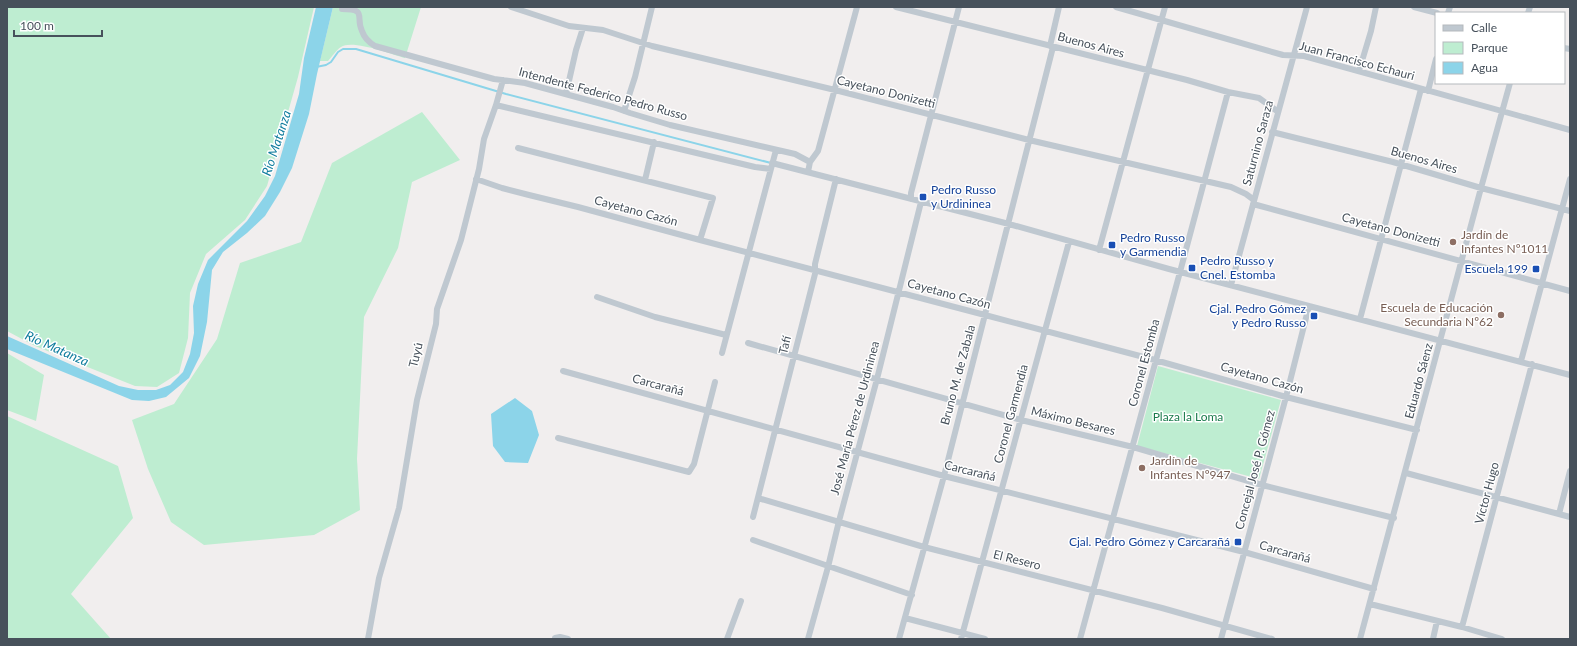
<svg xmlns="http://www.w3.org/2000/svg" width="1577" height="646" font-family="Lato,sans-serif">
<rect width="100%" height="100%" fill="#f1eeee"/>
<path fill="#beedd1" d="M7 7H314L298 77 267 186 245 220 206 254 190 293 188 338 179 373 157 387 135 386 35 346 7 331Z
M333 7H421L405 58C391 54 352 39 341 47 336 50 332 57 328 61H320Z
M422 112 460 160 412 182 398 248 364 317 357 459 360 510 314 535 204 545 171 522 148 469 132 420 174 404 217 339 240 263 301 242 332 163Z
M7 353 44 375 36 421 7 410Z
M1158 366 1281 400 1259 479 1137 446Z
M7 416 118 466 133 518 71 594 111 639H7Z"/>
<path fill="#8cd4e9" d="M316 7H333L317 74 309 114 292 168 280 192 265 216 247 233 223 252 212 270 207 322 200 356 189 378 166 397 149 401 132 400 7 349V336L119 386 138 390H156L170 385 183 372 190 354 194 333 193 306 198 284 208 260 247 221 265 196 275 176 299 94 304 58Z
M515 398 532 411 539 435 528 463 505 462 493 446 491 414Z"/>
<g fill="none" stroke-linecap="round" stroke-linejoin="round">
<path stroke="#8cd4e9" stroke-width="2" d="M316 67 326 65 331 62 338 52 343 49H356L506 94 771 163"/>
<path stroke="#bfc8d0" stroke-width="6" d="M511 7 569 26 603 30 652 46 835 90 1029 140 1231 187 1246 194 1254 200
M896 7 1187 80 1228 92 1259 98 1277 111
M1116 7 1283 55 1304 56 1570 130
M1414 7 1437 13
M342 9C368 9 355 17 362 31 364 37 370 43 375 46L494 79 525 83 613 107 630 113 670 125 795 154 810 162
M1448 13 1450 7
M1528 13 1530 7
M1050 46 1059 7
M1564 48 1570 49
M1359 71 1371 31 1376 7
M1428 91 1436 59
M566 94 576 50 583 28
M496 105 755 167 771 169
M624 111 635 77 652 7
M1272 132 1393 162 1481 188 1570 211
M518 148 713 198 700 240
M772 163 1009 224 1169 269 1570 375
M808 172 810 162 818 151 857 7
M476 179 502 188 529 195 578 207 700 240 985 315 1155 360 1286 397 1417 430
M645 180 654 142
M911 199V193L959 7
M1253 204 1570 291
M1099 250 1165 7
M1231 285 1307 7
M597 297 655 317 726 335
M1360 319 1421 89
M748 343 1021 420 1133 447 1262 485 1394 518
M722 353 776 150
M1521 361 1570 179
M563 371 944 476 1244 552 1374 589
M558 438 689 472 694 464 715 382
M1406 473 1570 517
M758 498 924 547 1162 608 1272 639
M1559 514 1570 471
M753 517 815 274V264L836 179
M753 540 912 595
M1370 604 1462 627 1502 639
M905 618 985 639
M1462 627 1532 364
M555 638 560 637 568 639
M368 639 379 578 399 508 417 400 436 324 437 309 461 240 479 169 484 139 496 105 503 80
M727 639 741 601
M808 639 828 567 839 521 877 379 921 202
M899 639 944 476 1053 47
M961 639 1069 242
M1080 639 1180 272 1228 92
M1221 639 1286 397 1309 306
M1360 639 1481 188 1510 83
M1433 639 1437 621"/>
</g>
<g fill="#1a4fb4" stroke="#fff" stroke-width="1.5">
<rect x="919" y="193" width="8" height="8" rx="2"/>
<rect x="1108" y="241" width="8" height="8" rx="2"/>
<rect x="1188" y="264" width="8" height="8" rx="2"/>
<rect x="1532" y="265" width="8" height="8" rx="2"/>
<rect x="1310" y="312" width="8" height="8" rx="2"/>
<rect x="1234" y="538" width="8" height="8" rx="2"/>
</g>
<g fill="#8d6e63" stroke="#fff" stroke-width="1.5">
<circle cx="1453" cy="242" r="4"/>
<circle cx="1501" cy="315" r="4"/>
<circle cx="1142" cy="468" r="4"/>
</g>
<g text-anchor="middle" stroke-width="3" stroke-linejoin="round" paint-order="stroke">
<g font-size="12" fill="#47515b" stroke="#fff">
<text transform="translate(1091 45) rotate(15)" y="4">Buenos Aires</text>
<text transform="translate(1357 61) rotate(15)" y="4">Juan Francisco Echauri</text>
<text transform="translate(886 92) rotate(14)" y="4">Cayetano Donizetti</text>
<text transform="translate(603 94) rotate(15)" y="4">Intendente Federico Pedro Russo</text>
<text transform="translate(1258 143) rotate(-75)" y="4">Saturnino Saraza</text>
<text transform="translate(1424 160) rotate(16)" y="4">Buenos Aires</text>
<text transform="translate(636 211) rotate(15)" y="4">Cayetano Cazón</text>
<text transform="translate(1391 230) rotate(15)" y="4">Cayetano Donizetti</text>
<text transform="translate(949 294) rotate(15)" y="4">Cayetano Cazón</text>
<text transform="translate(785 345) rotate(-76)" y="4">Tafí</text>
<text transform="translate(416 355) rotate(-76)" y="4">Tuyú</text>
<text transform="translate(1144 363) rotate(-75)" y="4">Coronel Estomba</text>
<text transform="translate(958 375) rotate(-75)" y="4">Bruno M. de Zabala</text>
<text transform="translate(1262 378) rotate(16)" y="4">Cayetano Cazón</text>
<text transform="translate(1419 381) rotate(-75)" y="4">Eduardo Sáenz</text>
<text transform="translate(658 385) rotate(15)" y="4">Carcarañá</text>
<text transform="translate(1011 414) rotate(-75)" y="4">Coronel Garmendia</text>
<text transform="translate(855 418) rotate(-75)" y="4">José María Pérez de Urdininea</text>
<text transform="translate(1073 421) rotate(14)" y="4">Máximo Besares</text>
<text transform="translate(1255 470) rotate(-75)" y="4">Concejal José P. Gómez</text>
<text transform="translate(970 471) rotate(14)" y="4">Carcarañá</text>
<text transform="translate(1487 493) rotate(-75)" y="4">Víctor Hugo</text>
<text transform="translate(1285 552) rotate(16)" y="4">Carcarañá</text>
<text transform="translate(1017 560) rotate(14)" y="4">El Resero</text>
</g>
<g font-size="12" fill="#164399" stroke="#fff" text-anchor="start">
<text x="931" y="194">Pedro Russo<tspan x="931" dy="14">y Urdininea</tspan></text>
<text x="1120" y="242">Pedro Russo<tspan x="1120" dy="14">y Garmendia</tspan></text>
<text x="1200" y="265">Pedro Russo y<tspan x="1200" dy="14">Cnel. Estomba</tspan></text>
<text x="1528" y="273" text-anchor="end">Escuela 199</text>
<text x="1306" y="313" text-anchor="end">Cjal. Pedro Gómez<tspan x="1306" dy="14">y Pedro Russo</tspan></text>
<text x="1230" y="546" text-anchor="end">Cjal. Pedro Gómez y Carcarañá</text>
</g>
<g font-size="12" fill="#785e54" stroke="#fff" text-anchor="start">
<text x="1461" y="239">Jardín de<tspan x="1461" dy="14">Infantes Nº1011</tspan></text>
<text x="1493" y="312" text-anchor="end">Escuela de Educación<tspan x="1493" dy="14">Secundaria Nº62</tspan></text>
<text x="1150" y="465">Jardín de<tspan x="1150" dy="14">Infantes Nº947</tspan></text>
</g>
<g font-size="12" fill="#1a7a4c" stroke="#fff">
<text x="1188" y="421">Plaza la Loma</text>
</g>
<g font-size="13" font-style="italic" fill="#117d9e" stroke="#fff">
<text transform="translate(276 143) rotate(-72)" y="5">Río Matanza</text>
<text transform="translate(57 348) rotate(24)" y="5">Río Matanza</text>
</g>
</g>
<rect width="1577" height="646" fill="none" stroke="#47515b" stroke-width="16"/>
<rect x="1435" y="12" width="130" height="72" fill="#ffffff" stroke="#b5b9bd"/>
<rect x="1443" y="25" width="20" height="6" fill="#bfc8d0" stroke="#b5b9bd"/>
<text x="1471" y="32" font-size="12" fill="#47515b">Calle</text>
<rect x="1443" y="42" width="20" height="12" fill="#beedd1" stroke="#b5b9bd"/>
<text x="1471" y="52" font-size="12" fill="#47515b">Parque</text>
<rect x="1443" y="62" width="20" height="12" fill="#8cd4e9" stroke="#b5b9bd"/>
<text x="1471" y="72" font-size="12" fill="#47515b">Agua</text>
<path d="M14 30v6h88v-6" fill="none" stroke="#47515b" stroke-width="2"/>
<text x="20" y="30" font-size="12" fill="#47515b" stroke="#ffffff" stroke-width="3" paint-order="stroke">100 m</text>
</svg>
